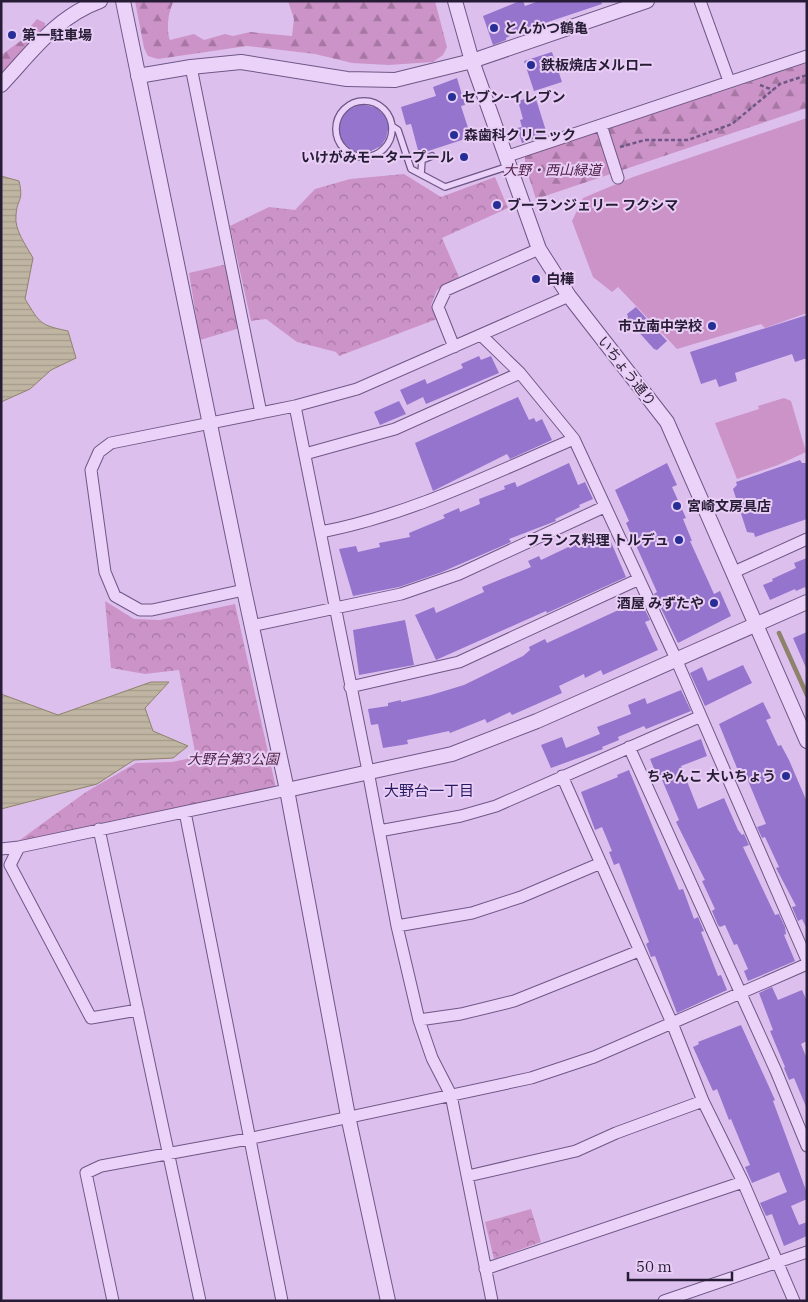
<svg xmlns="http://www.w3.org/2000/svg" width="808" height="1302" font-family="'IBM Plex Serif','Noto Sans JP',serif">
<defs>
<pattern id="forest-firs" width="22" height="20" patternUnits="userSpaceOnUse" patternTransform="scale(1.25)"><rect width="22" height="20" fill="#cc93c8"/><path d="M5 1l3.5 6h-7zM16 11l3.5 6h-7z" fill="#a677a3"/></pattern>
<pattern id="park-crowns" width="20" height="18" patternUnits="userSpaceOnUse" patternTransform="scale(1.25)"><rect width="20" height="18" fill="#cc93c8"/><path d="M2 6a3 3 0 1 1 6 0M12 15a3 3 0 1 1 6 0" fill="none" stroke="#a677a3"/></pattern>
<pattern id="water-rules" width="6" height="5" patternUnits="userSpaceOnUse" patternTransform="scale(1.25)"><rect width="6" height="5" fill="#c0b5a2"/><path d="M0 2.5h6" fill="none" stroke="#a59b8c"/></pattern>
</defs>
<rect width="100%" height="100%" fill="#ddbfee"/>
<path fill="#cc93c8" d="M807 118V313L765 328 761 324 677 349 618 287 612 292 593 277 572 221 583 198 633 177Z
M784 398 791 401 806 452 778 465 737 479 715 423 759 409 758 406Z"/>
<path fill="url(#forest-firs)" d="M135 1H174C168 11 166 31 170 40L194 34 204 40 225 34 233 36 250 32 292 36 294 19 288 1H435L447 47 443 55 433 62 389 65 352 63 315 54 247 46 158 59 148 56 144 48Z
M37 19 45 23V32L1 79V55L26 37 30 27Z
M807 63V108L536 199 525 165V156Z"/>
<path fill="url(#park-crowns)" d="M404 174 441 197 495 177 508 208 442 238 459 277 437 290 431 305 437 319 339 356 336 352 297 342 266 319 251 321 230 226 269 207 295 210 315 189 350 179Z
M227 264 240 328 200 340 189 273Z
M105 601 134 619 160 620 235 604 276 788 17 842 86 792 136 763 172 762 196 757 179 670 145 674 111 668Z
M531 1209 541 1242 494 1259 485 1222Z"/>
<path fill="url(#water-rules)" stroke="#8d826a" d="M1 176 19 181C24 202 17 198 16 215 14 230 26 245 33 258L25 299C40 323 39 325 68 331L76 358 51 370 30 389 1 402Z
M151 682H169L145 708 153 731 188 746 173 758 134 760 97 784 1 809V694L58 715Z"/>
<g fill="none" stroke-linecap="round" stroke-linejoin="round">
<path stroke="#8d826a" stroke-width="4.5" d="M779 633 807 695"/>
</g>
<path fill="#9474cc" d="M520 1H523L525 6 539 1H601L602 4 515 33 506 38V40L493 45 483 16Z
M552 52 562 82 534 91 524 61Z
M457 78 465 105 461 106 471 137 419 154 411 124 406 125 401 107 436 96 433 87Z
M535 96 547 134 522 143 517 128 522 127 520 120 523 119 518 101Z
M361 104 377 108 390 121 386 138 381 146 367 153 352 151 341 140 338 132 341 117 346 111Z
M636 307 667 341 657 350 654 349 626 318 628 317 627 314Z
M807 315V358L795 362 792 354 735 373 737 381 719 387 716 379 701 384 690 352Z
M479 356 481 360 491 356 499 373 426 404 423 397 407 405 400 390 425 379 427 384 463 368 461 364Z
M518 397 529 420 534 418 536 422 542 419 552 440 510 459 507 454 433 491 415 443Z
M399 401 406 414 380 425 374 412Z
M800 460 802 463H807V519L755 537 754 533 747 532 733 489 737 485 736 482Z
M569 463 578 485 585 482 593 499 579 505 580 507 555 519 556 521 509 539 511 542 442 572 399 587 353 596 339 549 356 546 358 552 380 547 379 543 410 537 409 533 445 518 443 515 459 508 460 512 480 504 479 499 505 489 504 486 515 482 517 487Z
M667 463 677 485 672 487 686 518 683 519 692 541H690L714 594 720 591 731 616 678 643 654 594 657 592 626 523 629 521 615 490Z
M608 535 626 577 547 613 546 611 436 660 415 615 434 607 436 613 484 592 482 587 531 567 528 561 539 556 541 560 579 542 581 547Z
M807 558V592L805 587 796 591 795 589 770 600 763 585 773 581 772 579 796 568 794 563Z
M640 600 650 620 645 622 658 650 603 675 601 670 585 678 584 674 559 686 562 693 512 715 510 712 487 723 485 719 450 733 449 731 407 740 408 744 383 748 378 724 371 725 368 709 388 706V703L401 700V702L431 695 464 685 523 656 530 650 529 647 545 639 547 643Z
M405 620 414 665 359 675 353 630Z
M807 632V670L793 638Z
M743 665 752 683 705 706 690 673 702 667 708 681Z
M681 690 691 711 646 729 644 726 618 737 619 740 602 747 603 749 551 768 541 745 562 737 566 748 600 734 597 727 631 714 628 705 645 698 647 704Z
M763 702 771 718 766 720 778 746 781 745 789 760 807 802V929L802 919 798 921 792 907 796 906 776 868 779 867 765 837 762 838 757 827 766 824 744 771 739 773 719 724Z
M701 739 707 756 681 766 698 809 724 798 738 830 742 835 744 834 749 845 743 847 775 915 779 914 785 927 786 934 784 935 795 961 748 981 744 971 748 969 737 944 734 945 725 925 720 927 718 925 712 911 715 909 702 881 705 880 676 822 679 820 660 775 657 776 650 759Z
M629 770 679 890 683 889 694 919 698 917 704 931 701 932 718 976 721 975 727 990 677 1013 655 956 651 957 646 944 649 942 619 863 614 865 609 852 612 851 602 827 595 830 581 792 618 777 617 775Z
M772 987 778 1000 802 990 807 1001V1041L801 1044 807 1059V1109L794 1078 789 1080 784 1068 785 1067 770 1031 773 1030 759 993Z
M741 1025 775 1100 773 1101 807 1193V1199L791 1206 799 1225 807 1222V1236L784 1246 772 1214 766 1216 760 1203 787 1192 779 1172 752 1183 745 1167 750 1165 731 1119 729 1120 717 1089 713 1091 693 1047 699 1044 698 1042Z"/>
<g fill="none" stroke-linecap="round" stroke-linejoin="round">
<defs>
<path id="service" d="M336 129a28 28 0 1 1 56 0a28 28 0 1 1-56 0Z
M392 126 398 130 411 169 445 187 509 166
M421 174 422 160 432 156"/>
<path id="minor" d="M700 1 729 81
M191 67 261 413
M601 125 618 178
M505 157 807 56
M481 335 520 373 574 439 676 659 807 960
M454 347 438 307 446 290 539 249
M295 406 368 771 397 926 419 1020 432 1058 451 1095 492 1301
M305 454 395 429 520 373
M321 532C410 515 491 474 574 439
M734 572 807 539
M244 590 152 610H140L115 596 105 572 91 470 99 452 111 443 295 406 357 389 569 296
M251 626 401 594 459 574 604 507
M350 687 459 662 637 580
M629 747 776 1071 807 1146
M562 776 672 1023 703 1101 743 1182 794 1301
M185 812 282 1301
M99 829 200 1301
M379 831 461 816 496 806 699 717
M1 849 19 847
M397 926 472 913 521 897 601 863
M138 1010 91 1018 10 865 19 847 287 790
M419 1020 461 1014 514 1001 639 951
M468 1176 576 1151 616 1133 703 1101
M485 1269 743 1182
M113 1301 86 1173 101 1166 248 1139 531 1078 594 1057 807 964
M664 1301 807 1252"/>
<path id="tertiary" d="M123 1 244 590 287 790 348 1116 388 1301
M455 1 472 61 539 249 569 296 667 422 807 741
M138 76 191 67 241 62 347 79 395 80 472 61 647 1
M1 85C32 52 56 17 100 1
M287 790 452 754 537 721 807 602"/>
</defs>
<use href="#service" stroke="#6e5786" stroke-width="8"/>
<use href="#minor" stroke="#6e5786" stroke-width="13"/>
<use href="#tertiary" stroke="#6e5786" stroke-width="16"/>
<path stroke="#6e5786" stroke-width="2.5" stroke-dasharray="4 2.5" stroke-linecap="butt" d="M760 85 773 90
M620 147 645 140H688L732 124 780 84 807 75"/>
<use href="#service" stroke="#ebd2f9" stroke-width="5.5"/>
<use href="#minor" stroke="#ebd2f9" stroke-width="11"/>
<use href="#tertiary" stroke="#ebd2f9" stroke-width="14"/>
</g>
<g fill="#272e96" stroke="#e8cef5" stroke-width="2">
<circle cx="494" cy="28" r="5"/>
<circle cx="12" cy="35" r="5"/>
<circle cx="531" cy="65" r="5"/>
<circle cx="452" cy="97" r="5"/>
<circle cx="454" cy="135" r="5"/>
<circle cx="464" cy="157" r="5"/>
<circle cx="497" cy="205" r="5"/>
<circle cx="536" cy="279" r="5"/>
<circle cx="712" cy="326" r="5"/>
<circle cx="677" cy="506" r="5"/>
<circle cx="679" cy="540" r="5"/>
<circle cx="714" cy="603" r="5"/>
<circle cx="786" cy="776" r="5"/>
</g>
<g text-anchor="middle" stroke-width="4" stroke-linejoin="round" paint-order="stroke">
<g font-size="14" font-weight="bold" fill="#271c36" stroke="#e8cef5" text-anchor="start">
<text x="504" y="33">とんかつ鶴亀</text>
<text x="22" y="40">第一駐車場</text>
<text x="541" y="70">鉄板焼店メルロー</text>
<text x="462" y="102">セブン-イレブン</text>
<text x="464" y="140">森歯科クリニック</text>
<text x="454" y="162" text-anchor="end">いけがみモータープール</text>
<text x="507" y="210">ブーランジェリー フクシマ</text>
<text x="546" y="284">白樺</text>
<text x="702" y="331" text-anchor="end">市立南中学校</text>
<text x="687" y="511">宮崎文房具店</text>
<text x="669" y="545" text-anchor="end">フランス料理 トルデュ</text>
<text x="704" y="608" text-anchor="end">酒屋 みずたや</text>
<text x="776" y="781" text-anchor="end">ちゃんこ 大いちょう</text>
</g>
<g font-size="14" font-style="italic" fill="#522249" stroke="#e8cef5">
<text x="552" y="175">大野・西山緑道</text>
<text x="233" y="764">大野台第3公園</text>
</g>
<g font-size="14" fill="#271c36" stroke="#e8cef5">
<text transform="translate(627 371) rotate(52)" y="5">いちょう通り</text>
</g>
<g font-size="15" fill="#261b62" stroke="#e8cef5">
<text x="429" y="796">大野台一丁目</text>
</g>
</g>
<rect width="808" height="1302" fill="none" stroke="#271c36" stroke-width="5"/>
<path d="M628 1272v8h104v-8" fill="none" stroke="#271c36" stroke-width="2.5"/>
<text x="636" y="1272" font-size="15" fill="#271c36" stroke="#e8cef5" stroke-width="4" paint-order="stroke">50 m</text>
</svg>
